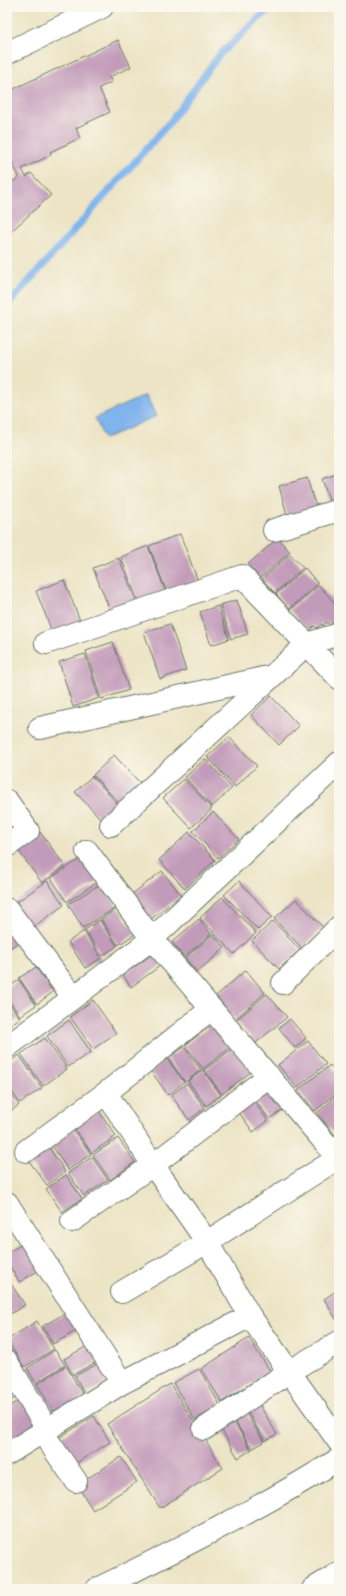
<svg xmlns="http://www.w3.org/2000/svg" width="346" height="1596" font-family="Delius,sans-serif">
<rect width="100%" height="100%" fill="#fbf7ec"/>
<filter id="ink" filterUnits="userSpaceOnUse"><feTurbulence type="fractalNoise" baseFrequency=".025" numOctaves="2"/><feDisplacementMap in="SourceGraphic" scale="8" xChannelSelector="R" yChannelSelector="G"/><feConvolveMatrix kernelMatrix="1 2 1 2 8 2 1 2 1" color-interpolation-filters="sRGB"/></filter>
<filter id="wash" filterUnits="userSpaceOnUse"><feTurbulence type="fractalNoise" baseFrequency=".012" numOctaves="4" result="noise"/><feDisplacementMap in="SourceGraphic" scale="16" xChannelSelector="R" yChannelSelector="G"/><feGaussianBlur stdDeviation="0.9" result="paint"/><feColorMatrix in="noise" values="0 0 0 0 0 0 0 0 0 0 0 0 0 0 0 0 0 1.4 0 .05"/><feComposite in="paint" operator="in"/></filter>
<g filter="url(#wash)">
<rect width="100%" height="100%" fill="#ece4c5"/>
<path fill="#80b4ed" stroke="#507890" d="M146 395 156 416 104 439 95 418Z"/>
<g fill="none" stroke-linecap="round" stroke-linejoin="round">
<path stroke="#80b4ed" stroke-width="7" d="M7 306 170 122 220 54 271 7"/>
</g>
<g id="blocks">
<path fill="#c29bba" d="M118 40 131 67 109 77 112 82 99 88 110 112 76 128 80 138 50 152 51 155 22 169 26 177 31 173 51 195 7 235V175L14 181 19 177 7 151V92Z
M337 474 339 481V500L330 503 322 479Z
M307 478 316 507 287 515 279 486Z
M180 534 198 581 167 593 149 546Z
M278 538 290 552 260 578 248 564Z
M148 546 166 593 139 604 121 557Z
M290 554 303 568 275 593 262 579Z
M119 558 137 603 111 613 93 568Z
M305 568 318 584 289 609 276 594Z
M64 580 81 623 53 634 36 591Z
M319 585 339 608V617L330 625 327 622 323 626 322 624 317 628 314 626 309 631 290 610Z
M237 600 248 634 231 639 220 605Z
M218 606 229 639 211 645 200 612Z
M170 624 186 670 160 679 144 632Z
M113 642 129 690 101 699 86 651Z
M85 654 99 698 73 707 59 662Z
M271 696 299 726 279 745 251 715Z
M229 737 257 766 235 787 207 757Z
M114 755 141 784 120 804 93 775Z
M205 759 232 788 212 807 185 777Z
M92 776 119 805 103 821 75 792Z
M184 779 212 809 191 828 163 798Z
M213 812 239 839 218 858 193 831Z
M40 832 65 866 42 883 17 849Z
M189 832 215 860 185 889 159 860Z
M83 857 99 881 67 902 51 878Z
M162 871 181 895 151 919 131 895Z
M47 881 64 905 32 928 15 903Z
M239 881 272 917 258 930 224 895Z
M102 883 117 907 83 928 68 904Z
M222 897 256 933 234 954 200 918Z
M296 899 323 927 302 948 274 919Z
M118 908 135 934 118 945 101 919Z
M199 919 211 934 184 957 172 942Z
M100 920 117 946 102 956 85 930Z
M273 921 300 950 279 969 252 941Z
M7 926 19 942 7 950Z
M84 931 101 958 85 968 68 942Z
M213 934 225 948 197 972 185 958Z
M155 952 164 963 131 987 123 975Z
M36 967 53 992 37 1004 19 978Z
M246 970 265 993 235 1019 216 996Z
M19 980 36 1005 20 1016 7 997V988Z
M267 994 287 1017 256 1043 236 1020Z
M7 1000 20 1018 7 1027Z
M93 1000 116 1033 93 1049 70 1017Z
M290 1019 306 1038 295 1048 279 1028Z
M69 1020 91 1052 68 1067 47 1036Z
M216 1022 234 1045 203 1069 185 1045Z
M45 1038 67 1069 43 1086 21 1054Z
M308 1041 326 1064 297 1088 278 1065Z
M184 1047 201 1070 185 1082 168 1058Z
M235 1047 252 1071 222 1094 204 1070Z
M19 1055 42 1088 20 1103 7 1085V1064Z
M167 1059 184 1082 168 1095 151 1071Z
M330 1065 339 1077V1092L315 1111 298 1090Z
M203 1070 221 1095 206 1106 188 1081Z
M187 1083 205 1108 189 1120 171 1095Z
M267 1085 284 1109 269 1119 252 1096Z
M7 1089 19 1105 7 1114Z
M339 1095V1132L335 1135 317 1113Z
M251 1097 268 1121 253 1132 236 1108Z
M99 1111 116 1136 92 1153 74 1128Z
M73 1129 91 1154 68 1170 51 1144Z
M118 1138 135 1162 110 1180 93 1155Z
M49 1147 65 1172 47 1185 29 1161Z
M92 1157 108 1180 84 1196 68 1173Z
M66 1175 82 1199 62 1212 46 1189Z
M24 1243 40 1270 19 1282 7 1261V1253Z
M7 1278 25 1305 7 1316Z
M339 1289V1324L324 1299Z
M69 1311 80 1329 53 1344 43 1326Z
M37 1321 54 1349 24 1367 7 1340Z
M249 1338 270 1371 222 1402 201 1369Z
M89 1345 98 1361 73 1375 64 1359Z
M55 1350 65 1365 36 1383 27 1368Z
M99 1363 109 1381 85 1395 75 1376Z
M66 1366 84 1396 55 1414 37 1384Z
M199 1369 220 1405 195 1420 173 1383Z
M7 1384 15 1398 7 1403Z
M170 1384 223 1468 160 1508 107 1424Z
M23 1398 40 1426 11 1443 7 1436V1408Z
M256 1399 277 1434 265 1441 244 1406Z
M246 1413 264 1442 252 1449 234 1420Z
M94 1416 110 1442 73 1465 57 1439Z
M231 1416 251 1450 238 1458 218 1424Z
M121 1457 137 1482 93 1510 77 1485Z"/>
</g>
</g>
<g filter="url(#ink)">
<use href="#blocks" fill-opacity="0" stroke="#677767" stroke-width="1"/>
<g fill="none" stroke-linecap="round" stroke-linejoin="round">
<defs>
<path id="minor" d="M7 53 102 7
M274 530 339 510
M46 643 242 576 339 678
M40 728 272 676
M7 801 28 831 7 846
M111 825 307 644 339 634
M87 851 152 939 339 1159
M8 910 73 997
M283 983 339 927
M7 1047 152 939 339 763
M106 1093 153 1165 207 1242 250 1316 339 1442
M26 1151 106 1093 211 1009
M7 1203 122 1383
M72 1221 153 1165 269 1076
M122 1292 207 1242 338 1158
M7 1362 47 1429
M204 1429 290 1371 339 1342
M42 1432 76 1481
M7 1454 122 1383 250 1316
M97 1589C179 1549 261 1508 339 1459
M313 1589 339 1573"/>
</defs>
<use href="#minor" stroke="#677767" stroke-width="24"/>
<use href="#minor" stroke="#fff" stroke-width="22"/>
</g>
</g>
<rect width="346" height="1596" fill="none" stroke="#fbf7ec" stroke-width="24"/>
</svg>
